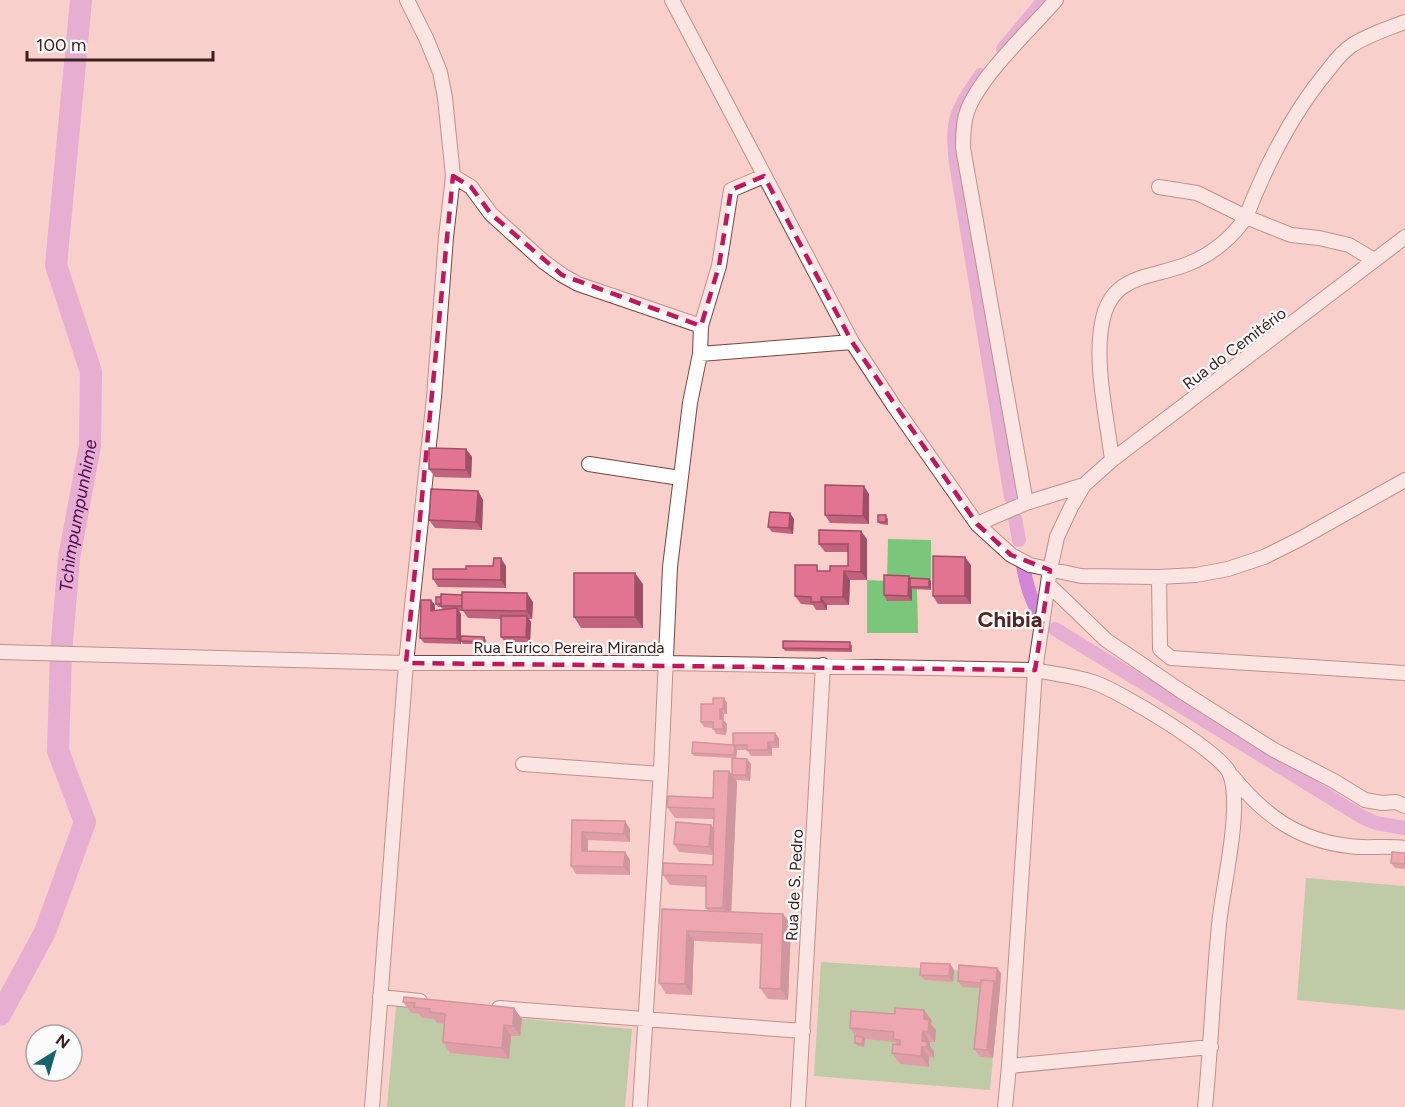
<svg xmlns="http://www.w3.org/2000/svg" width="1405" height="1107" font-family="Figtree,sans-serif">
<rect width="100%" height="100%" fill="#f8cfcb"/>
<path fill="#7ac67b" d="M888 539 931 540V581H888L912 601V589H917L918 633H867V580L887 581Z
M1306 878 1405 886V1010L1297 1000Z
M821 962 1001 973 990 1090 814 1076Z
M396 1006 632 1029 625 1107H387Z"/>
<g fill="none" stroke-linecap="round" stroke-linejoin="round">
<path stroke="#d185d7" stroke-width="14" d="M1003 49 1044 0
M981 75C956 111 951 119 956 163L1011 497
M1015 518 1019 540
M1023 565C1026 584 1031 601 1041 616
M1055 629 1362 817 1376 823 1405 828"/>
<path stroke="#d185d7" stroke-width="22" id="s1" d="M0 1015 45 932 85 822 58 751 61 653 69 558 90 446 91 372 56 265 81 0"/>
<defs>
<path id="minor" d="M672 0 852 342 894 406 977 524 1011 555 1030 565 1081 576 1159 577 1196 575 1228 569 1264 557 1300 539 1405 480
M453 176 471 187 491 214 544 262 562 275 578 284 701 326
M1374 260 1349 245 1319 238 1291 235 1246 217C1266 165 1292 113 1329 69 1335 61 1342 52 1351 46 1367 35 1387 29 1405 22
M700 354 852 342
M1112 460C1107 418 1094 364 1102 323 1111 272 1153 279 1190 263 1212 254 1233 237 1246 217L1197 193 1159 187
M589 464 680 478
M1026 503 963 148C963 136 963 123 967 112 979 77 1031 29 1056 0
M977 524 1026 503 1084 485
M1159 577 1160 649 1171 658 1405 673
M1049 585 1106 640 1181 691 1274 750 1334 781 1365 800 1382 803 1396 802 1405 806
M0 652 406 663H665L1035 670C1054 674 1075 676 1093 682 1120 691 1217 750 1229 772 1244 803 1222 889 1219 925 1213 986 1211 1047 1205 1107
M523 764 661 774
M1232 776C1264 815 1297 840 1349 846 1367 849 1386 845 1405 848
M380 997 420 1001
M499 1008 803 1031
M1211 1047 1009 1066 1035 670 1050 570 1057 537 1071 507 1084 485 1112 460 1405 237
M372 1107 406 663 434 397 446 237 453 176 445 98 440 72 426 38 407 0
M640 1107 661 770 670 567 690 403 700 354 701 326 719 266 731 190 764 176
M798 1107 823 665
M1005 1107 1009 1066"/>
</defs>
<use href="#minor" stroke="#7b4440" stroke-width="16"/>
<use href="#minor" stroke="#fff" stroke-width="14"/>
</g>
<path fill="#c2637d" d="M466 449 472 457 471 478 435 477 429 469Z
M478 491 483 500 482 530 435 528 429 520Z
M869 494V524L830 523 825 515Z
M888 518V525L880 524 878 522Z
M794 519 793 534 772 532 768 527Z
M867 539V580H850L849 605H827V610H816L813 605 801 604 795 596 830 571 848 566V552H825L819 544Z
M971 565V604H938L933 596Z
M493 566H506V588L438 587 433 579 466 569Z
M909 576 910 578 929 579 931 581V590L912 589V601H887L884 595Z
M643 584V628H581L574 617Z
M431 600 435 605V610H443L441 607H438L436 604 533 602 532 619H529L531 622 530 642H505L501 637V619L468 618 463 611H459L461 614V644L424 643 420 638Z
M484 637 486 640V644H463L461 641Z
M852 645V652L785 651 783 648Z
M727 703V714H724L723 720 727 724 726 735 716 734 713 728 704 727 701 722 713 704Z
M775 733 779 739V748H772V756H751L747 750H737L736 758 751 764 750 781 736 780 737 782 731 912 783 914 791 925 788 1000 768 999 760 988 762 944 694 941 692 995 666 994 659 983 662 909 708 911 706 908V887L670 885 663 875 713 865V855L679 852 674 844 711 825 714 829V819L675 818 667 807 713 798 729 771 732 774V758L694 756 692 753 733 745Z
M572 820 630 829V842L588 840V851L625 852 630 860V875L576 874 571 866Z
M1405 853V869L1395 868 1391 863Z
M950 964 954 970 953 982 924 980 920 975Z
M1001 973 993 1058 980 1057 974 1049 980 988 962 987 958 981Z
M403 1002 514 1008 522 1019 520 1036H511L509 1059 450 1053 443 1042 444 1024 437 1023 434 1019 422 1018 419 1014 411 1013Z
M924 1010 932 1021 931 1024 936 1030 935 1042H930V1046L934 1052V1058L929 1057V1067L900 1064 892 1053 897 1045 895 1042 865 1039 864 1047 857 1046 855 1043V1036L850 1028 895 1014Z"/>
<path fill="#9e5066" d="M466 449 472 457 471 478 466 470Z
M864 486 869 494V524L863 516Z
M478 491 483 500 482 530 476 522Z
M790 513 794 519 793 534 789 528Z
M861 531 867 539V580L861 572Z
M965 557 971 565V604L965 596Z
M501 558 506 566V588L501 580Z
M844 571 850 580 849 605 843 597Z
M635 573 643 584V628L635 617Z
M909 576 912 581 910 587 912 589V601L908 596Z
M929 579 931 581V590L929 587Z
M527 593 533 602 532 619 527 611Z
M821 597 827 605V610L821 602Z
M431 600 435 605V616L431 611Z
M457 608 461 614V644L457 639Z
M527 616 531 622 530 642 526 637Z
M724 698 727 703V714L723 709Z
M720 709 724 714 723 720 727 724 726 735 723 729 720 719Z
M775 733 779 739V748L775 742Z
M768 742 772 748V756L768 750Z
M735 747 737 750 736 758 734 755Z
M747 759 751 764 750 781 746 775Z
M729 771 737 782 731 919 723 908Z
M625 821 630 829V842L624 834Z
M711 825 717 833 715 855 709 847Z
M582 832 588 840 587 859 582 851Z
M625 852 630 860V875L624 867Z
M783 914 791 925 788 1000 781 989Z
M687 931 694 941 692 995 685 984Z
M950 964 954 970 953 982 949 976Z
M997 968 1001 973 1000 990 996 984Z
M994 981 1000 990 993 1058 987 1050Z
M514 1008 522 1019 520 1036 513 1026Z
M924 1010 932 1021 931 1024 936 1030 935 1042 928 1032 924 1019Z
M504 1025 511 1036 509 1059 502 1048Z
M923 1031 930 1042V1046L934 1052V1058L922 1041Z
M863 1037 865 1039 864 1047 862 1044Z
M922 1047 929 1057V1067L921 1056Z"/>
<path fill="#e27391" stroke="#9e5066" stroke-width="1.5" d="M429 448 466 449V470L429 469Z
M825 485 864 486 863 516 825 515Z
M431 489 478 491 476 522 429 520Z
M770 512 790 513 789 528 768 527Z
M878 515H886V522H878Z
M819 530 861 531V572L844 571 843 597H821V602H811V597L795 596V565H817V571H830V566H848V544H819Z
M933 556 965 557V596H933Z
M494 558H501V580L433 579V569H466V566H493Z
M574 573H635V617H574Z
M884 575 909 576 908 596 884 595Z
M910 578 929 579V587H910Z
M462 592 527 593V611L462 610Z
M441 594 462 595V606H441Z
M436 597H441V604H436Z
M421 600H431V611L457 608V639L420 638Z
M501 616H527L526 637H501Z
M461 636 484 637V642L461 641Z
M783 641 850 642V649L783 648Z
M713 698H724L723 709H720V719H723V729H713V722H701V704H713Z
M733 733H775V742H768V750H747V745H733Z
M693 742 733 745 735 747 734 755 692 753Z
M732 758 747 759 746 775H732Z
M714 771H729L723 908H706V876L663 875V863L713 865 714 809 667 807 668 796 713 798Z
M572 820 625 821 624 834 582 832V851L625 852 624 867 571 866Z
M676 822 711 825 709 847 674 844Z
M1392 852 1405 853V864L1391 863Z
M662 909 783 914 781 989 760 988 762 934 687 931 685 984 659 983Z
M921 963 950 964 949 976 920 975Z
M959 965 997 968 996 984 994 981 981 980V983L958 981Z
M981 980 994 981 987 1050 974 1049Z
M404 997 514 1008 513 1026 504 1025 502 1048 443 1042 445 1014 429 1012 430 1009 414 1007 415 1003 403 1002Z
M895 1008 924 1010V1019L929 1020 928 1032 923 1031 922 1041 927 1042V1047H922L921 1056 892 1053 893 1044 900 1045V1040L893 1039 894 1032 850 1028 851 1011 895 1014Z
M855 1036 863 1037 862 1044 855 1043Z"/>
<path d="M0 0H1405V1107H0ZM453 176 471 187 491 214 562 275 701 326 719 266 731 190 764 176 852 342 977 524 1011 555 1050 570 1035 670 406 663Z" fill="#f8cfcb" fill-opacity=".55" fill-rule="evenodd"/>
<path fill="none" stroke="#c2185b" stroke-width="4.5" stroke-dasharray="12 8" stroke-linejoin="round" d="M453 176 471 187 491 214 562 275 701 326 719 266 731 190 764 176 852 342 977 524 1011 555 1050 570 1035 670 406 663Z"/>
<g text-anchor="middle" stroke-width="4.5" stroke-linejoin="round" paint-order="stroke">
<g font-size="16" fill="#39201e" stroke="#fbfbfb">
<text transform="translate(1234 348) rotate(-37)" y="6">Rua do Cemitério</text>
<text x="569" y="653">Rua Eurico Pereira Miranda</text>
<text transform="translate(794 885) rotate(-87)" y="6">Rua de S. Pedro</text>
</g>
<g font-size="18" font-style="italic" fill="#500857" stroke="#fbfbfb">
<text dy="6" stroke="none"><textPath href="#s1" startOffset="524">Tchimpumpunhime</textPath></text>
</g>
<g font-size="22" font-weight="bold" fill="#582422" stroke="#fbfbfb">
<text x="1010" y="627">Chibia</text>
</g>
</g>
<g transform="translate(54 1053) rotate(37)"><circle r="28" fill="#fbfbfb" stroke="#ada3a3" stroke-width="1.5"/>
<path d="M0-4.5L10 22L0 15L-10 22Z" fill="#17656c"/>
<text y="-9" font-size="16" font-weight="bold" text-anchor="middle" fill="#39201e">N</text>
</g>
<path d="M27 51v9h186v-9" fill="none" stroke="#39201e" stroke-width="3"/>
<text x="36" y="51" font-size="18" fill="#39201e" stroke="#fbfbfb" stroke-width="4.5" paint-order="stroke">100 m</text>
</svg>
